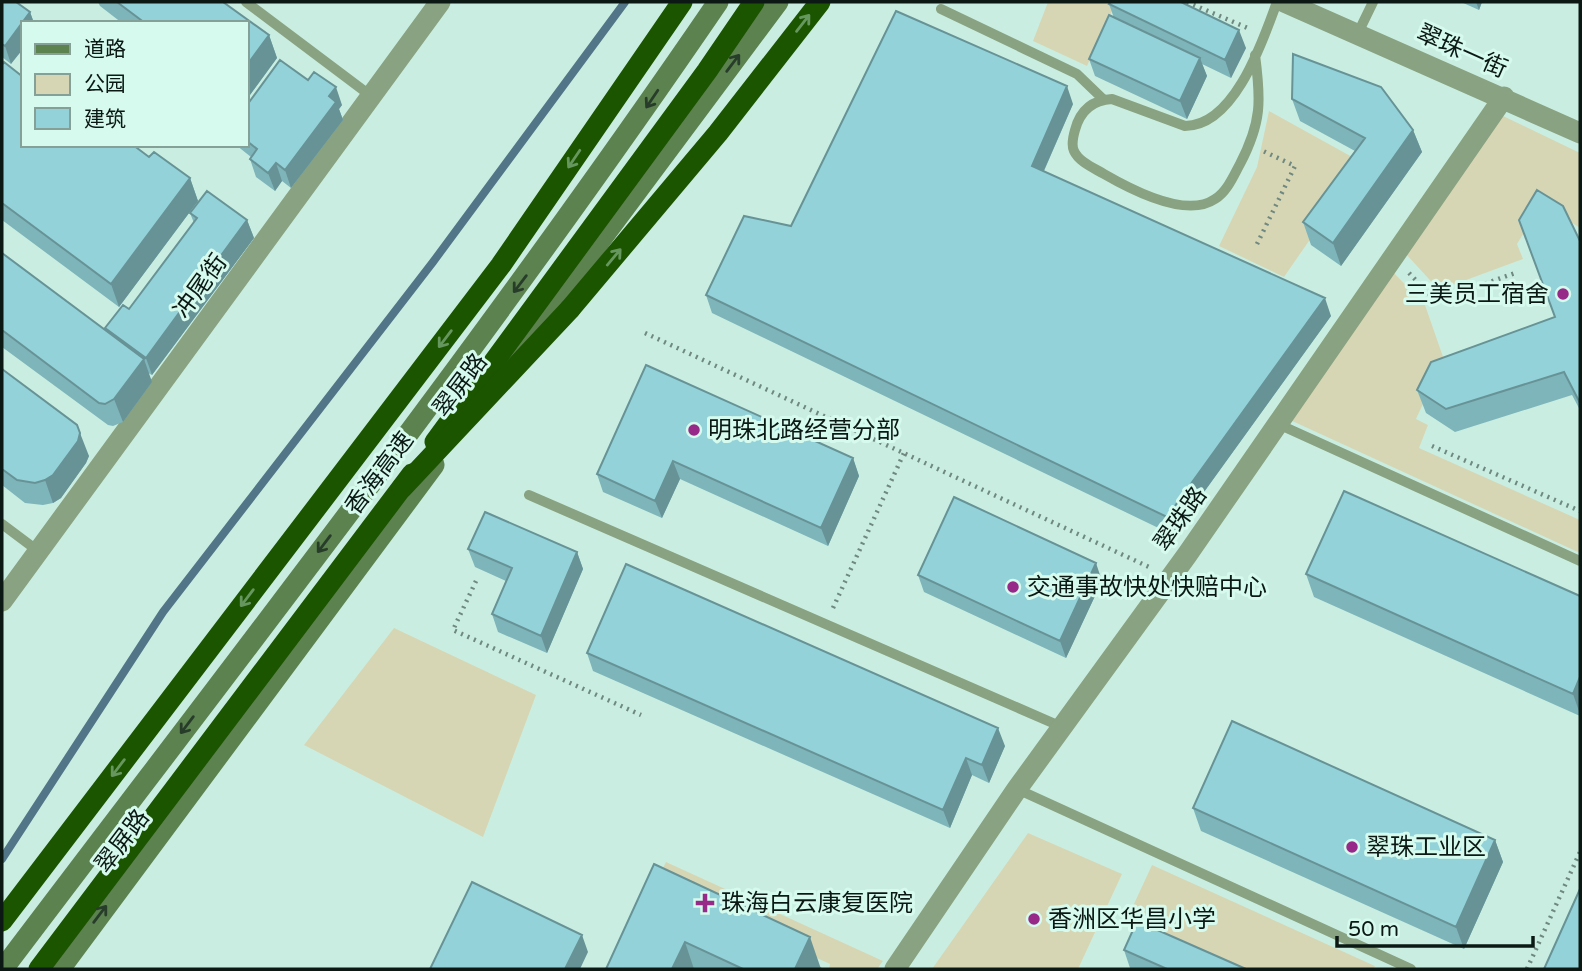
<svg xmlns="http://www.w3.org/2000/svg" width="1582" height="971" font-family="'Varela Round','Noto Sans SC',sans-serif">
<rect width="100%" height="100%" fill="#c9eee1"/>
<path fill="#d7d6b4" d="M1048 2H1116L1087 66 1033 41Z
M1269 111 1363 163 1284 277 1219 246 1257 167Z
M1501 115 1580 153V228L1542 203 1517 244 1523 259 1439 290 1405 253Z
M1393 272 1425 305 1449 374 1434 380 1416 419 1428 425 1419 448 1580 520V553L1290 420Z
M394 628 536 695 483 837 304 745Z
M1028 833 1122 874 1078 969H932Z
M666 862 883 961 877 969H829L830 964 655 884Z
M1152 865 1375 966 1373 969H1236L1127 919Z"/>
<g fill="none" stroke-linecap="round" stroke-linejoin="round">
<path stroke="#527688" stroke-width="8" d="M2 859 163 612 433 262 625 2"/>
<path stroke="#6f8980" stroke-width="4.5" stroke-dasharray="2 5" stroke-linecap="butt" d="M1187 2 1250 29
M1257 244 1295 166 1263 151
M1409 273 1436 301 1518 272
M645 333 1149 567
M1432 446 1580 511
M476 581 453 630 641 715
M833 608 904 453
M1527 969 1580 852"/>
<path stroke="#89a281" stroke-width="10" d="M246 2 371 96
M941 9 1077 74 1103 99
M1358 33 1373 2
M1255 55C1261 100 1262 122 1240 164 1234 175 1227 192 1215 199 1186 219 1130 189 1104 174 1094 168 1079 162 1074 151 1071 145 1073 137 1075 130 1080 111 1092 100 1112 99L1185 126C1235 126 1263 40 1277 2
M1278 424 1580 561
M529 495 1062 727
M2 524 38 551
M1017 789 1411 969"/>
<path stroke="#89a281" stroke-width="21" d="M1284 2 1580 133
M2 601 440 2
M895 969 1017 789 1187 555 1504 97"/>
<path stroke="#5c8250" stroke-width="21" d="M509 363 778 2
M3 969C245 649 492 333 718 2
M60 969 434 465"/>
<path stroke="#1c5500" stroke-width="21" d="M570 309 718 133 820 2
M435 442 707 71 754 2
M2 921 501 265 682 2
M39 969 412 474"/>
<path stroke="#1c5500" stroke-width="21" d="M402 488 570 309"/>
</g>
<path fill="#7eb5ba" d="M2 2 30 12 34 23H23L11 64 2 57Z
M98 2H223L269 35 277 58 247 99V23H122L100 6Z
M1461 2H1482L1479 10Z
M1109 4 1246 48 1231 78 1202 64 1207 76 1187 119 1095 76 1089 59 1114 18Z
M2 65 23 145 149 157 190 178 198 201 119 307 2 220Z
M1292 99 1413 130 1422 152 1341 266 1311 245 1303 222 1355 151 1300 121Z
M1073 104 1044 171 1331 316 1173 535 712 313 706 295 791 226Z
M247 105H342L339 109 343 120 291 188 282 181 275 191 256 177 250 159 251 157 236 145H247Z
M190 213 247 220 254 238 152 375 148 373 152 382 123 422 113 426 108 425 2 347V253L107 332 105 328 129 309 194 223Z
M1580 241V410L1572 395 1455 432 1426 413 1417 390 1555 317Z
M646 365 853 458 859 476 828 546 680 479 662 518 603 492 597 474Z
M2 369 89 456 86 463 61 498 53 503 43 505 25 503 2 485Z
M468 549 577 552 583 569 547 653 498 632 492 614 506 581 475 567Z
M1306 574 1580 596V716L1314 597Z
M918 575 1102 581 1066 658 924 592Z
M587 653 1005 746 989 783 972 775 950 828 593 671Z
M1193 808 1495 840 1503 862 1464 949 1201 831Z
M654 864 822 968 821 969H606Z
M1124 950 1246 969H1134L1130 968Z"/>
<path fill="#679397" d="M1476 2H1482L1479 10Z
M30 12 34 23H23V49L11 64 5 46Z
M1239 30 1246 48 1231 78 1225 60Z
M269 35 277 58 247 99V65Z
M1200 58 1207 76 1187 119 1180 101Z
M1067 86 1073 104 1038 184 1032 166Z
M336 87 342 105 339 109 343 120 291 188 285 170 329 96Z
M1413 130 1422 152 1341 266 1333 243Z
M276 163 282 181 275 191 268 173Z
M190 178 198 201 119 307 111 284Z
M247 220 254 238 152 375 146 358Z
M1325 298 1331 316 1173 535 1167 517Z
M144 359 152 382 123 422 114 399Z
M80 433 89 456 86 463 61 498 53 503 45 480Z
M853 458 859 476 828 546 821 528Z
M673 461 680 479 662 518 655 501Z
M577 552 583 569 547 653 541 636Z
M1096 563 1102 581 1066 658 1060 641Z
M1580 677V714L1573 694Z
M998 728 1005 746 989 783 982 765Z
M966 758 972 775 950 828 943 810Z
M1495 840 1503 862 1464 949 1456 927Z
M582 935 588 952 580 969H565Z
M810 937 821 969H795Z
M685 942 694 969H672Z"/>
<path fill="#93d2d8" stroke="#679397" stroke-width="2" d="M2 2H16L30 12 5 46 2 44Z
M117 2H223L269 35 247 65V23H145Z
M1111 2H1181L1239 30 1225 60 1109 4Z
M896 11 1067 86 1032 166 1325 298 1167 517 706 295 744 216 791 226Z
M1109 15 1200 58 1180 101 1089 59Z
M1293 54 1381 87 1413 130 1333 243 1303 222 1365 138 1292 99Z
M280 60 308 80 314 72 336 87 329 96 336 102 285 170 276 163 268 173 250 159 257 149 247 141V105Z
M4 62 23 77V145H133L149 157 154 152 190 178 111 284 2 203V65Z
M1537 190 1563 206 1580 241V403L1564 372 1446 409 1417 390 1431 362 1555 317 1519 220Z
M207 191 247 220 146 358 105 328 123 305 129 309 197 218 190 213Z
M2 253 144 359 114 399 105 404 99 403 2 330Z
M646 365 853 458 821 528 673 461 655 501 597 474Z
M2 369 77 425 80 433 78 441 53 475 45 480 35 483 17 480 2 469Z
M1344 491 1580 596V677L1573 694 1306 574Z
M954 497 1096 563 1060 641 918 575Z
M485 512 577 552 541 636 492 614 512 568 468 549Z
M626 564 998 728 982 765 966 758 943 810 587 653Z
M1232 721 1495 840 1456 927 1193 808Z
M654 864 810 937 795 969H743L685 942 672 969H606Z
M472 882 582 935 565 969H430Z
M1580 889V969H1544Z
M1137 921 1246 969H1167L1124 950Z"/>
<defs><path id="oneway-shaft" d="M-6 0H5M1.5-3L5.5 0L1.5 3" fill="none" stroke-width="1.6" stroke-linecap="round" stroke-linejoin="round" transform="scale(1.75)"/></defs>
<g stroke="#66975f">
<use href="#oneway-shaft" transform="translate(803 23) rotate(-52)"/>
<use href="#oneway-shaft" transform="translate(574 159) rotate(124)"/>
<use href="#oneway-shaft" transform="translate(614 257) rotate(-50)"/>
<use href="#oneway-shaft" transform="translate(445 339) rotate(127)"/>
<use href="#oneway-shaft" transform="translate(247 598) rotate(127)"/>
<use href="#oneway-shaft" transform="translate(118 768) rotate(127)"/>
</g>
<g stroke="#273d29">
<use href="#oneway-shaft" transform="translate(733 63) rotate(-53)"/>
<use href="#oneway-shaft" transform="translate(652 99) rotate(124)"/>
<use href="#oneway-shaft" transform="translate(520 284) rotate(127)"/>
<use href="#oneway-shaft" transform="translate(324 544) rotate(127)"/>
<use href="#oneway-shaft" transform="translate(187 725) rotate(127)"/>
<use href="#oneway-shaft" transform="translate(100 914) rotate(-53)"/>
</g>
<g fill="#972989" stroke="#d6fbee" stroke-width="2.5">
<circle cx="1563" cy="294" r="7"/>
<circle cx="694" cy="430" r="7"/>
<circle cx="1013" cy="587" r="7"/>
<circle cx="1352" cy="847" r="7"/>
<path d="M701.5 892.5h7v7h7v7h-7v7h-7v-7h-7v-7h7z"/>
<circle cx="1034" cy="919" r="7"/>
</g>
<g text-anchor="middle" stroke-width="6" stroke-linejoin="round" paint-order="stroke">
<g font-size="24" fill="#0b1814" stroke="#d6fbee">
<text transform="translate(1462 51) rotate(24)" y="8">翠珠一街</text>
<text transform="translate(200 286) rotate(-54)" y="8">冲尾街</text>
<text transform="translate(460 385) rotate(-53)" y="8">翠屏路</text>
<text transform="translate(379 473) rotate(-53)" y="8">香海高速</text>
<text transform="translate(1180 519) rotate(-55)" y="8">翠珠路</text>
<text transform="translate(122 841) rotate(-53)" y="8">翠屏路</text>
</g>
<g font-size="24" fill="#0b1814" stroke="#d6fbee" text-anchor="start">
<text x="1549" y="302" text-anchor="end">三美员工宿舍</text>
<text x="708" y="438">明珠北路经营分部</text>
<text x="1027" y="595">交通事故快处快赔中心</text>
<text x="1366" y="855">翠珠工业区</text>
<text x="721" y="911">珠海白云康复医院</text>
<text x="1048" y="927">香洲区华昌小学</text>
</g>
</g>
<rect width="1582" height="971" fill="none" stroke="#0b1814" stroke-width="7"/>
<rect x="21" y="21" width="228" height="126" fill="#d6fbee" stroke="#85a097" stroke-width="2"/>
<rect x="35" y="44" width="35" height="10" fill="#5c8250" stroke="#85a097" stroke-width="2"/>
<text x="84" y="56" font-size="21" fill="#0b1814">道路</text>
<rect x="35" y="74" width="35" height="21" fill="#d7d6b4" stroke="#85a097" stroke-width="2"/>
<text x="84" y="91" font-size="21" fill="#0b1814">公园</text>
<rect x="35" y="108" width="35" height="21" fill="#93d2d8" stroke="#85a097" stroke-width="2"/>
<text x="84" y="126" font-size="21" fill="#0b1814">建筑</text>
<path d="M1337 936v10h196v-10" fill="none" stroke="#0b1814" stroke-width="3.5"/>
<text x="1348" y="936" font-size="21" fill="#0b1814" stroke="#d6fbee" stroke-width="5" paint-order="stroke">50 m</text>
</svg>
